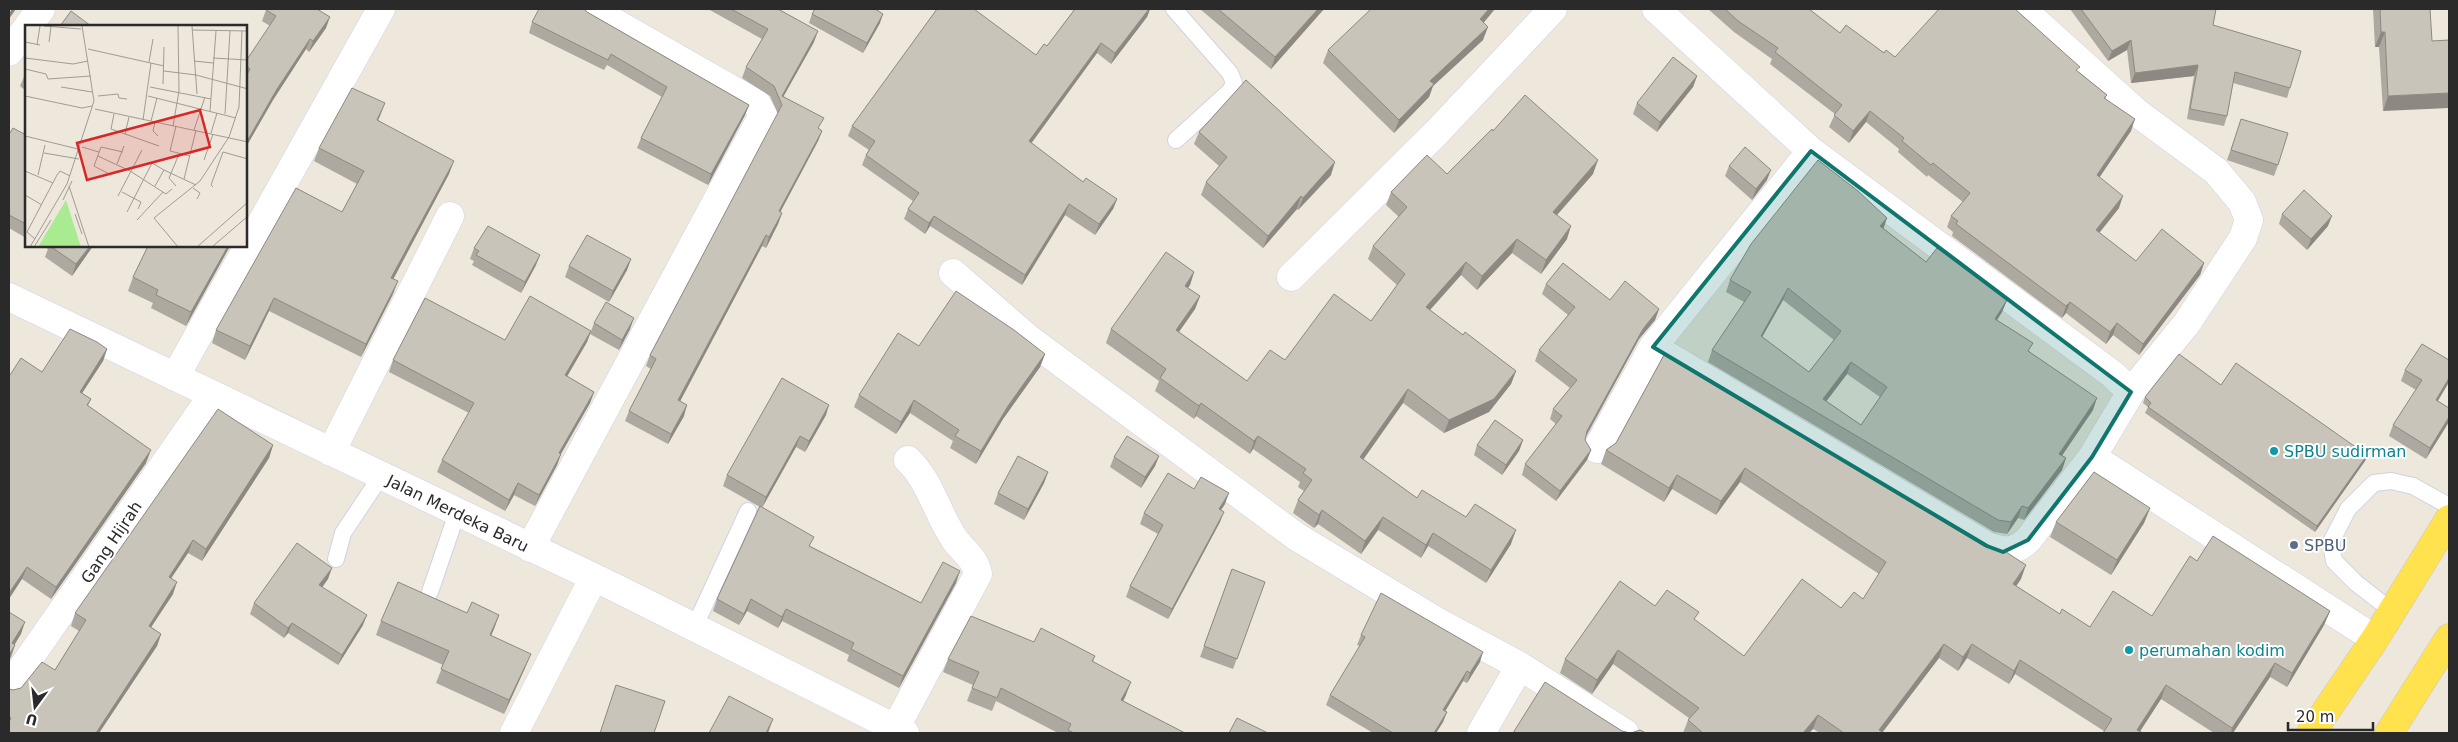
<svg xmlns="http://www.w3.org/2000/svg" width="2458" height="742" font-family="'DejaVu Sans',sans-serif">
<rect width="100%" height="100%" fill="#eee7db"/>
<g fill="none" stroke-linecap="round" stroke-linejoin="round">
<defs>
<path id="service" d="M1174 9 1230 73 1234 83 1230 91 1176 140
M336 559 343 533 381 476
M430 592 457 513
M2392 611 2356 583 2334 561 2331 542 2348 509 2374 483 2391 481 2413 486 2449 506
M694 628 748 511"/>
<path id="minor" d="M1656 9 1811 151 2112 374 2131 392
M28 26 41 9
M9 52 26 29
M953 273 1029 339 1297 537 1438 622 1520 666 1625 733
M1291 277 1437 132 1553 9
M9 297 614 587 905 733
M1653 347 1987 546C2004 552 2013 553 2028 540L2092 457 2131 392 2187 323 2243 238 2249 220 2242 202 2216 171 2136 112 2022 9
M175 377 381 9
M1597 449 1653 347 1811 151
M331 452 450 216
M2092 457 2375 639
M530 548 763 115 757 104 591 9
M9 687 212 396
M895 729 978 574C975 558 965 553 955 540 937 514 931 482 908 460
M514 733 593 579
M1481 733 1520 666"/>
<path id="primary" d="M2311 733 2375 639 2449 519
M2389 733 2449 638"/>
</defs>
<use href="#service" stroke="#d0d2e5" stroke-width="18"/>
<use href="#minor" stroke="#d0d2e5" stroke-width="29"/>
<use href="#primary" stroke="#c8c8c8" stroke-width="29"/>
<use href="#service" stroke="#fff" stroke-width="16"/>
<use href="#minor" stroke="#fff" stroke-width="28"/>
<use href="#primary" stroke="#ffe24e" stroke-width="28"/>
</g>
<path fill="#ada9a0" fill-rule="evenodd" d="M708 9H778L814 42 783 96 822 131 818 141 780 212 782 213 778 224 766 248 762 246 680 401 684 416 668 444 625 421 629 411 651 369 646 366 650 355 778 114 770 96 742 78 746 67 762 39Z
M1073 9H1150L1147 17 1111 64 1097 53 1031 143 1083 182 1117 199 1113 209 1095 235 1065 215 1022 285 930 226 925 234 904 219 908 209 913 201 862 165 866 155 869 150 848 136 852 126 1036 55 1047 46 1074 10Z
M1200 9H1324L1271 69Z
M1708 9H1809L1840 33 1895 57 2079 72 2107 95 2105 99 2131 131 2099 177 2119 208 2099 233 2136 261 2204 263 2200 275 2139 355 2113 335 2106 344 2066 313 2062 318 1952 236 1953 232 1947 227 1951 216 1963 202 1928 175 1927 177 1898 152 1899 149 1866 122 1849 143 1829 127 1835 114 1770 64 1772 59 1734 32Z
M2070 9H2216L2213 25 2290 88 2287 98 2233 83 2227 116 2224 126 2187 119 2194 76 2131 83 2127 50 2108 61Z
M2373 9H2430L2383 111 2379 47H2375Z
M266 10 326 28 309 52 306 49 273 100 246 147V61L270 26 262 21Z
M587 12 749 105 745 115 708 185 637 148 641 138 662 97 607 65 604 70 529 33 532 22Z
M812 14 880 23 863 53 809 23Z
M1484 22 1483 40 1433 86 1429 97 1394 133 1323 63 1328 50Z
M26 72V91L20 86Z
M1697 76 1693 87 1657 132 1633 114 1637 103Z
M380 116 378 120 449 174 393 279V294L361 357 269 311 245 360 212 343 216 330 342 212 357 184 314 161 319 148Z
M2238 129 2278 165 2274 176 2227 160Z
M1493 131 1593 174 1557 215 1567 239 1541 274 1512 253 1477 290 1461 275 1430 310 1463 335 1516 371 1511 384 1489 412 1444 433 1403 403 1363 460 1417 498 1466 517 1511 544 1486 583 1428 546 1421 558 1378 530 1361 554 1318 524 1314 528 1293 513 1298 500 1304 491 1298 487 1300 482 1253 449 1250 454 1196 416 1194 419 1155 391 1159 381 1106 343 1111 329 1194 272 1190 285 1188 288 1200 296 1195 309 1179 332 1247 381 1285 360 1371 321 1397 285 1368 259 1373 246 1399 217 1386 205 1391 192 1447 174Z
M9 132 26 135V238L9 228Z
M1199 132 1331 175 1298 210 1297 209 1263 248 1201 195 1206 182 1219 166 1194 144Z
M1729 166 1767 180 1752 200 1725 176Z
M2282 214 2328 226 2307 250 2279 224Z
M1883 228 1926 262 2007 300 2002 312 1997 320 2030 352 2093 410 2062 455 2066 458 2062 470 2024 520 2018 518 2007 534 1994 532 1708 362 1712 350 1744 302 1726 292 1730 280ZM1783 300 1834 340 1809 372 1762 337ZM1847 374 1880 397 1861 425 1826 401Z
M43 246H93L72 276 45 257 48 249Z
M148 246H230L186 326 151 308 153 303 128 291 133 277Z
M474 248 536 265 521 293 472 265 474 261 470 259Z
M631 259 627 270 609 302 565 277 569 266Z
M1546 284 1610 300 1659 309 1655 320 1639 339 1586 437 1585 440 1591 450 1587 460 1556 501 1522 475 1525 464 1556 424 1550 419 1553 409 1570 388 1535 361 1539 350 1568 315 1542 294Z
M594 323 630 329 619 350 590 334Z
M591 331 587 342 567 376 594 392 590 403 561 454 557 465 535 506 514 495 505 511 437 472 442 460 469 413 389 372 393 360 505 340Z
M919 346 1045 354 1040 367 1003 419 976 464 950 448 953 441 910 413 896 434 854 407 859 395Z
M107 349 103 361 82 393 91 399 88 406 146 463 51 599 22 579 10 375 42 372Z
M1664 355 2021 579 2016 586 2060 614 2090 627 2152 616 2197 561 2330 611 2324 625 2287 687 2270 677 2233 733H2214L2161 699 2140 731H2104L2015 674 2009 684 1967 658 1958 671 1939 658 1882 732 1884 733H1820L1813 729 1809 733H1683L1688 720 1689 718 1613 664 1592 694 1560 673 1565 659 1655 606 1696 621 1744 656 1841 608 1863 599 1879 574 1740 482 1716 515 1672 489 1664 502 1601 464 1606 450 1616 443Z
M2405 370 2449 382 2438 401 2449 408 2426 459 2389 436 2393 425 2416 390 2401 381Z
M2221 385 2367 455 2365 461 2315 532 2145 413 2148 407 2143 403 2145 397Z
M826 415 805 452 796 447 762 507 810 546 921 603 956 583 899 688 847 661 849 655 782 621 778 628 747 611 739 625 713 611 717 599 760 507 723 486 727 475Z
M1523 440 1519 451 1502 475 1474 455 1477 445Z
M273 445 269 458 202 561 188 553 171 578 173 594 151 627 161 634 157 646 99 733H9V689L13 690 21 688 55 670 79 631 71 626 75 613Z
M1159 456 1155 466 1141 488 1110 467 1114 457Z
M1048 472 1044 483 1024 520 994 504 998 493Z
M1194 489 1225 504 1221 510 1220 522 1168 619 1126 597 1130 586 1158 534 1140 524 1144 513Z
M2150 508 2144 523 2111 575 2050 537 2056 522Z
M1232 569 1265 582 1233 669 1200 657Z
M328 579 322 587 363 625 338 665 288 633 284 638 250 614 254 603Z
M467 613 499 615 491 636 525 668 504 714 436 683 443 665 376 635 381 621Z
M1361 635 1480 662 1467 683 1463 681 1445 711 1447 712 1443 722 1436 733H1373L1326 705 1330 695 1360 646 1357 645Z
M1034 642 1095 656 1093 662 1126 695 1123 701 1185 733H1058L996 701 992 711 967 701 973 685 943 672 948 659Z"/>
<path fill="#8d8982" d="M12 9H16L9 19V13Z
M1149 9H1150L1147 17 1111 64 1115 53Z
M1318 9H1324L1271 69 1275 57Z
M1489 9H1495L1476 32 1480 19Z
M883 14 880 23 863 53 867 43Z
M330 17 326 28 309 52 313 41Z
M1488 27 1483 40 1433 86 1429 97 1394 133 1399 120 1430 81Z
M818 31 814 42 781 101 782 96Z
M2381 32H2385L2379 47H2375Z
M310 39 306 49 273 100 246 147V143L277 89Z
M2131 40 2127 50 2108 61 2112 51Z
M1101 43 1097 53 1025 152 1029 141Z
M2198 65 2194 76 2131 83 2135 73Z
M1697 76 1693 87 1657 132 1660 122Z
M2449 93V108L2383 111 2388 96Z
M385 103 380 116 372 133 377 120Z
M749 105 745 115 708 185 711 174Z
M1870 111 1866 122 1849 143 1853 131Z
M2135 119 2131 131 2093 187 2097 175Z
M822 131 818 141 775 222 779 211Z
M1598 160 1593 174 1548 225 1553 212Z
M454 161 449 174 387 291 391 278Z
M1335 162 1331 175 1298 210 1303 198Z
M1771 170 1767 180 1752 200 1756 189Z
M1301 196 1297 209 1263 248 1268 236Z
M2123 196 2119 208 2092 242 2096 230Z
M1117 199 1113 209 1095 235 1099 224Z
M1069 204 1065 215 1022 285 1025 275Z
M782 213 778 224 766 248 769 237Z
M934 216 930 226 925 234 929 223Z
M2332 216 2328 226 2307 250 2311 239Z
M1887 218 1883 230 1880 226Z
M1571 226 1567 239 1541 274 1546 260Z
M766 235 762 246 675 411 678 400Z
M1517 239 1512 253 1477 290 1482 276Z
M90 246H93L72 276 76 264Z
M228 246H230L186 326 191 312Z
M540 255 536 265 521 293 525 282Z
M631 259 627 270 609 302 613 291Z
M1466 262 1461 275 1421 320 1426 307Z
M2204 263 2200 275 2139 355 2143 344Z
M1194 272 1190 285 1180 299 1185 286Z
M398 281 393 294 361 357 366 344Z
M1788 288 1783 300 1756 348 1761 336Z
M1200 296 1195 309 1171 343 1176 330Z
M274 298 269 311 245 360 250 346Z
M2007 300 2002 312 1990 331 1995 319Z
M2070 302 2066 313 2062 318 2066 306Z
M1659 309 1655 320 1639 339 1583 441 1587 431 1643 329Z
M634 318 630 329 619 350 622 340Z
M2117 323 2113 335 2106 344 2110 332Z
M591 331 587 342 561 387 565 375Z
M107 349 103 361 75 404 80 392Z
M1045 354 1040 367 1003 419 976 464 981 451 1008 406Z
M1851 362 1847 374 1819 411 1823 399Z
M1516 371 1511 384 1489 412 1444 433 1449 420Z
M2449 378V382L2432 410 2436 400Z
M1408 389 1403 403 1355 471 1360 457Z
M594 392 590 403 555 464 559 453Z
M2097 398 2093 410 2055 466 2059 454Z
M914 400 910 413 896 434 901 422Z
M1201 403 1196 416 1194 419 1199 406Z
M687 405 684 416 668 444 671 434Z
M829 405 826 415 805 452 809 441Z
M2449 417V422L2426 459 2430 448Z
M800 436 796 447 762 508 766 497Z
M1258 436 1253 449 1250 454 1254 441Z
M1523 440 1519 451 1502 475 1506 465Z
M273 445 269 458 202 561 206 549Z
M151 450 146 463 51 599 56 587Z
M1591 450 1587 460 1556 501 1560 491Z
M561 454 557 465 535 506 539 495Z
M2367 455 2365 461 2315 532 2317 526Z
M1159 456 1155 466 1141 488 1145 477Z
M2066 458 2062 470 2024 520 2028 508Z
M1745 468 1740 482 1716 515 1721 501Z
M1048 472 1044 483 1024 520 1028 509Z
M1677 475 1672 489 1664 502 1669 488Z
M518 483 514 495 505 511 509 500Z
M1229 493 1225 504 1215 519 1219 509Z
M2022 506 2018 518 2007 534 2011 522Z
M2150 508 2144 523 2111 575 2117 560Z
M1322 510 1318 524 1314 528 1319 515Z
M1224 512 1220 522 1168 619 1172 609Z
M1383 517 1378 530 1361 554 1365 541Z
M1516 530 1511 544 1486 583 1491 570Z
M1433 533 1428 546 1421 558 1426 545Z
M193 540 188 553 164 589 169 577Z
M2026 565 2021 579 2008 598 2013 584Z
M27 567 22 579 9 599V593Z
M332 568 328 579 316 596 319 585Z
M960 571 956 583 899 688 903 676Z
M177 582 173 594 144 638 149 626Z
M751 599 747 611 739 625 744 614Z
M786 609 782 621 778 628 782 617Z
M2330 611 2324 625 2287 687 2292 673Z
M367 615 363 625 338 665 342 655Z
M499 615 494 629 485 649 490 635Z
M25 622 21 634 9 654 12 643Z
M292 623 288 633 284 638 288 628Z
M161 634 157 646 99 733H96Z
M1944 644 1939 658 1882 733 1879 730Z
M1972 644 1967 658 1958 671 1963 657Z
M15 645 11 657 9 660V655Z
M1618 650 1613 664 1592 694 1597 680Z
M1483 652 1480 662 1467 683 1470 673Z
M531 654 525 668 504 714 509 700Z
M2020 660 2015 674 2009 684 2014 671Z
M2275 663 2270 677 2233 733H2231L2232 728Z
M1467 671 1463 681 1440 720 1443 710Z
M1131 682 1126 695 1117 713 1121 700Z
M2166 685 2161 699 2139 733 2137 730Z
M1447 712 1443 722 1436 733H1434Z
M1818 715 1813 729 1809 733H1803Z
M773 719 768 733H766Z"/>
<path fill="#c9c4ba" stroke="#8d8982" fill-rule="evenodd" d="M267 9H317L330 17 313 41 310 39 277 89 246 143V76L250 69 246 66V61L276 16 266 10Z
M539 9H584L587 12 749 105 711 174 641 138 667 87 611 54 608 60 532 22Z
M731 9H778L818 31 782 96 824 118 818 128 822 131 779 211 782 213 769 237 766 235 678 400 687 405 671 434 629 411 656 359 650 355 782 105 774 86 746 67 768 29Z
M815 9H875L883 14 867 43 812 14Z
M937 9H974L1036 55 1044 44 1047 46 1075 9H1149L1115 53 1101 43 1029 141 1083 182 1086 178 1117 199 1099 224 1069 204 1025 275 934 216 929 223 908 209 919 193 866 155 875 141 852 126Z
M1218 9H1318L1275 57Z
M1371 9H1489L1480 19 1488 27 1430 81 1434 84 1399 120 1328 50Z
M1725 9H1809L1840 33 1846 25 1884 53 1886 50 1895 57 1939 9H2015L2080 67 2076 70 2107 95 2104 98 2135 119 2097 175 2123 196 2096 230 2136 261 2162 229 2204 263 2143 344 2117 323 2110 332 2070 302 2066 306 1956 224 1958 221 1951 216 1970 193 1933 163 1931 165 1902 141 1904 138 1870 111 1853 131 1834 115 1842 105 1775 52 1778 48 1738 21Z
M2081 9H2216L2213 25 2301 51 2290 88 2235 72 2227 116 2190 109 2198 65 2135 73 2131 40 2112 51Z
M2380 9H2430L2432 41 2449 40V93L2388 96 2385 32H2381Z
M71 11 91 26H60Z
M1673 57 1697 76 1660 122 1637 103Z
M1246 80 1335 162 1303 198 1301 196 1268 236 1206 182 1227 157 1199 132Z
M352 88 385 103 377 120 454 161 391 278 398 281 366 344 274 298 250 346 216 330 296 188 342 212 364 171 319 148Z
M1525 95 1598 160 1553 212 1571 226 1546 260 1517 239 1482 276 1466 262 1426 307 1463 335 1465 332 1516 371 1494 399 1449 420 1408 389 1360 457 1417 498 1422 490 1466 517 1475 504 1516 530 1491 570 1433 533 1426 545 1383 517 1365 541 1322 510 1319 515 1298 500 1312 480 1303 473 1306 469 1258 436 1254 441 1201 403 1199 406 1160 378 1166 369 1111 329 1166 252 1194 272 1185 286 1200 296 1176 330 1247 381 1270 350 1285 360 1334 294 1371 321 1405 274 1373 246 1407 207 1391 192 1427 155 1447 174 1492 129 1493 131Z
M2241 119 2288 133 2278 165 2231 150Z
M13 128 26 135V224L9 215V132L10 133Z
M1745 147 1771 170 1756 189 1729 166Z
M1818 160 1858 191 1887 218 1880 226 1926 262 1937 248 2007 300 1995 319 2033 343 2028 351 2097 398 2059 454 2066 458 2028 508 2022 506 2011 522 1998 520 1712 350 1751 292 1730 280 1751 244ZM1788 288 1841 331 1809 372 1761 336ZM1851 362 1887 387 1861 425 1823 399Z
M2304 190 2332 216 2311 239 2282 214Z
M488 226 540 255 525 282 476 255 479 251 474 248Z
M587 235 631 259 613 291 569 266Z
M50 246H90L76 264Z
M148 246H228L191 312 156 295 158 290 133 277Z
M1563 263 1610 300 1625 281 1659 309 1643 329 1587 431 1585 440 1591 450 1560 491 1525 464 1562 416 1553 409 1577 380 1539 350 1575 307 1546 284Z
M956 291 1014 330 1045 354 1008 406 981 451 955 436 959 430 914 400 901 422 859 395 898 333 919 346Z
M530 296 591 331 565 375 594 392 559 453 561 454 539 495 518 483 509 500 442 460 474 403 393 360 425 298 505 340Z
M606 302 634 318 622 340 594 323Z
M70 329 97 342 107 349 80 392 91 399 87 405 151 450 56 587 27 567 9 593V374L10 375 21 358 42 372Z
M2422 344 2449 360V378L2436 400 2449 408V417L2430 448 2393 425 2422 380 2405 370Z
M2179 354 2221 385 2236 363 2367 455 2317 526 2148 407 2151 403 2145 397Z
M1664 355 1984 546 2006 552 2026 565 2013 584 2060 614 2062 609 2090 627 2113 591 2152 616 2190 556 2197 561 2213 536 2330 611 2292 673 2275 663 2232 728 2166 685 2137 730 2143 733H2103L2112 719 2020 660 2014 671 1972 644 1963 657 1944 644 1879 730 1884 733H1844L1818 715 1803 733H1703L1688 720 1699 708 1618 650 1597 680 1565 659 1620 581 1655 606 1667 590 1699 612 1694 619 1744 656 1802 579 1841 608 1854 592 1863 599 1886 562 1745 468 1721 501 1677 475 1669 488 1606 450 1616 443Z
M782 378 829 405 809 441 800 436 766 497 727 475Z
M218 409 273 445 206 549 193 540 169 577 177 582 149 626 161 634 96 733H9V722L11 718 9 717V689L13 690 21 688 42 662 55 670 86 620 75 613Z
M1495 420 1523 440 1506 465 1477 445Z
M1127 436 1159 456 1145 477 1114 457Z
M1018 456 1048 472 1028 509 998 493Z
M2094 472 2150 508 2117 560 2056 522Z
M1168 473 1194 489 1201 477 1229 493 1219 509 1224 512 1172 609 1130 586 1163 525 1144 513Z
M760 506 814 537 809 546 921 603 943 562 960 571 903 676 851 649 854 643 786 609 782 617 751 599 744 614 717 599Z
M297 543 332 568 319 585 367 615 342 655 292 623 288 628 254 603Z
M1232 569 1265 582 1237 659 1204 646Z
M398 582 467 613 472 602 499 615 490 635 531 654 509 700 441 669 449 651 381 621Z
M1381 593 1483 652 1470 673 1467 671 1443 710 1447 712 1434 733H1393L1330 695 1365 637 1361 635Z
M9 612 25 622 12 643 15 645 9 655Z
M971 616 1034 642 1041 628 1095 656 1092 661 1131 682 1121 700 1185 733H1074L1068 730 1071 724 1001 688 997 698 972 688 979 672 948 659Z
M1545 682 1622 731 1630 733H1513Z
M616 685 665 701 654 733H600Z
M729 696 773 719 766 733H709Z
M1237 718 1268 733H1229Z
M1640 730 1646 733H1631Z"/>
<path fill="#0f766e" fill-opacity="0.2" stroke="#0f766e" stroke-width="4" stroke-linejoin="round" d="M1811 151 2131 392 2092 457 2028 540 2003 552 1987 546 1653 347Z"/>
<g fill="#0f9aa8" stroke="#fff" stroke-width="2">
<circle cx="2274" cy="451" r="5"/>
<circle cx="2129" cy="650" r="5"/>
</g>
<circle fill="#5c6f8a" stroke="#fff" stroke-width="2" cx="2294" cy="545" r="5"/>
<g text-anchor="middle" stroke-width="4" stroke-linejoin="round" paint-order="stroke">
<g font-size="16" fill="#0d838f" stroke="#fff" text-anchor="start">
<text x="2284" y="457">SPBU sudirman</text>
<text x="2139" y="656">perumahan kodim</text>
</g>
<g font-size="16" fill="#2a2a2a" stroke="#fff">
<text transform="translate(458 513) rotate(26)" y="6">Jalan Merdeka Baru</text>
<text transform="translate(111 542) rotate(-56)" y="6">Gang Hijrah</text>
</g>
<g font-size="16" fill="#4e5e75" stroke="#fff" text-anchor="start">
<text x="2304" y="551">SPBU</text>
</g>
</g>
<g transform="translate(25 25)">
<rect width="222" height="222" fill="#eee7db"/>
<path d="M41 175 56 222H13Z" fill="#a9eb91"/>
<path fill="none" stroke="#a09b94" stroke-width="1" d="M19 1 56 4M167 1 172 69M168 5 223 6M0 17 15 20M24 17 26 2M12 20 15 1M63 24 139 41M0 33 48 39 63 36M188 33 223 35M169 36 188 38M124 37 128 14M0 44 21 49 23 54 66 51M139 46 171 50 223 64M138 59 139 22M36 62 67 67M125 62 186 74M0 71 57 83 67 81M73 71 93 69 94 73 102 74M123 71 211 93M70 84 223 117M185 86 191 6M89 89 86 104 134 121M200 89 205 6M118 95 126 38M126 96 132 73M130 97 128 106 133 111M148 101 154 66 153 1M151 101 145 126 165 131M169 105 180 72M186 108 192 88M100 109 104 92M0 111 53 124M57 122 74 127M198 127 223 134M19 128 54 134M73 131 105 146 141 169 147 164M179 135 188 109M92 139 99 121M139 145 171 160M0 146 28 158M13 150 20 120M86 150 69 141 76 122 98 127M159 154 171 105M44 161 64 222M151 161 144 153 154 129M188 162 186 160 198 127M168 163 175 168 172 174M97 167 116 177 113 184M0 170 17 180M93 171 117 125M38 175 47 156M102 187 127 138 139 145 130 161M50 189 57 209M112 195 138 167M10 214 2 207 32 150 35 146 45 151M5 222 42 159 69 76 57 1M9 222 26 195M153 222 129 193 175 156 204 112 214 82 217 6M172 222 223 177M187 222 223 191"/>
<path fill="#d62828" fill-opacity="0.15" stroke="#d62828" stroke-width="2.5" d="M175 85 185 122 62 155 52 118Z"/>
<rect width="222" height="222" fill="none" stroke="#2a2a2a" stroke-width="2.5"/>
</g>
<rect width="2458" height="742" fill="none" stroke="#2a2a2a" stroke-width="20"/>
<g transform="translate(35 707) rotate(195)" stroke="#ffffff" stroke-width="4" paint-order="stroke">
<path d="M0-4L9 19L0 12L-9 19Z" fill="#2a2a2a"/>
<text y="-8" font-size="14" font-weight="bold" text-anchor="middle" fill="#2a2a2a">U</text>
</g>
<path d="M2288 722v8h85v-8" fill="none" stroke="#2a2a2a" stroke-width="2.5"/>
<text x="2296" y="722" font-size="15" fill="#2a2a2a" stroke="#ffffff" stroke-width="4" paint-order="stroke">20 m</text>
</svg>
